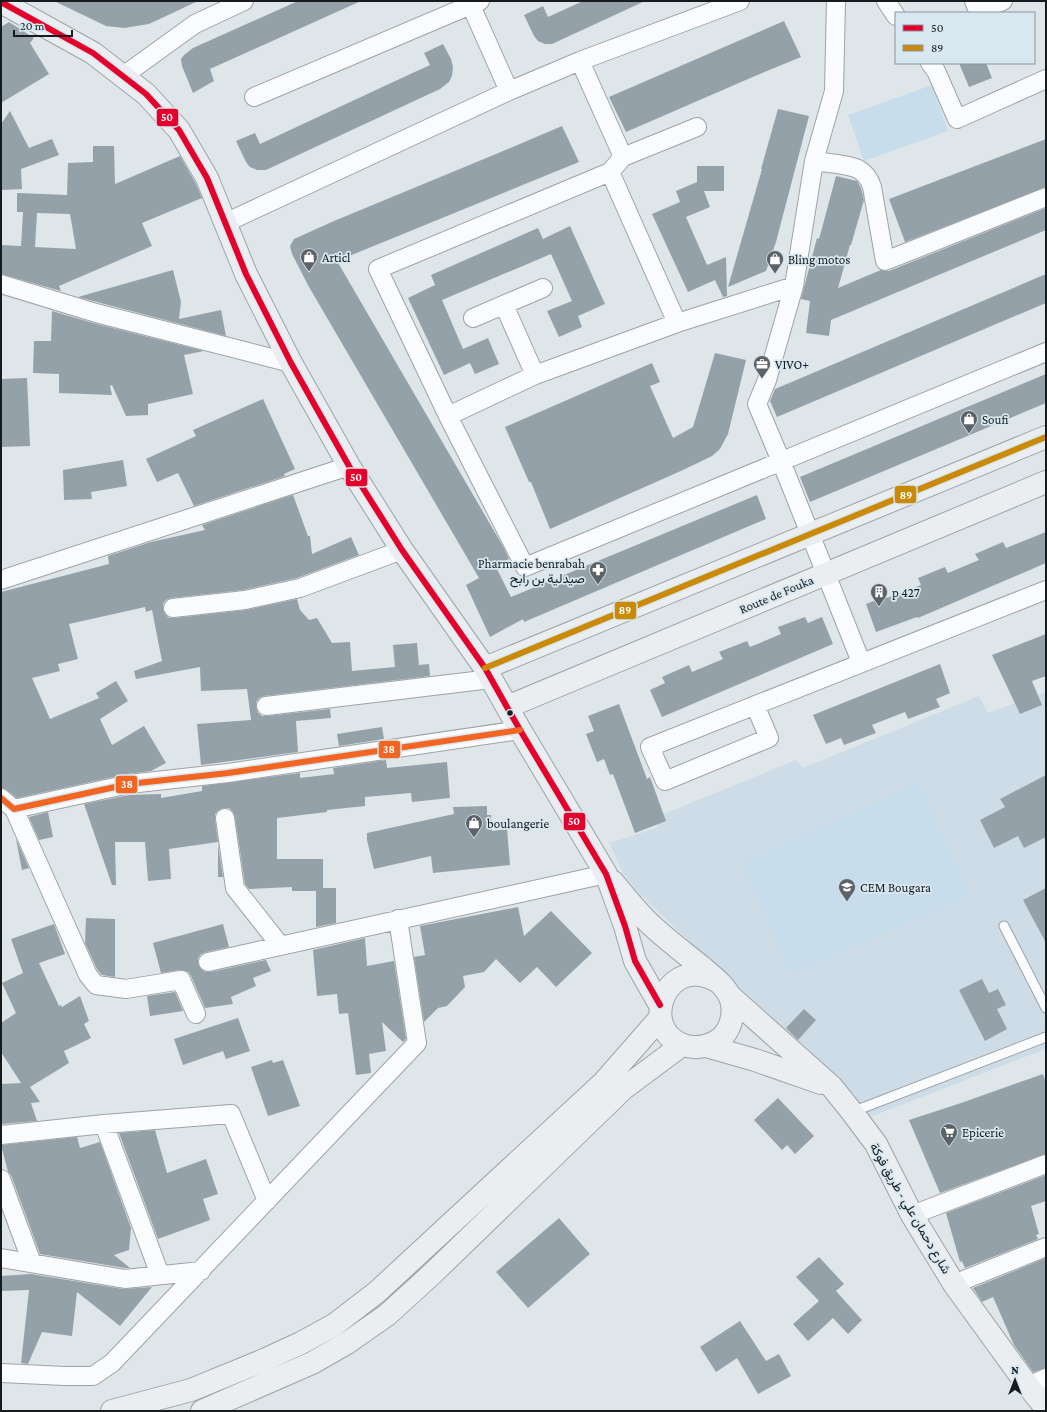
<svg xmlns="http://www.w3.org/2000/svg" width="1047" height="1412" font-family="'Crimson Pro',Vazirmatn,serif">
<rect width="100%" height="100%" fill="#dee6ea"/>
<path fill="#cddce7" d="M1046 692V1049L865 1119 852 1098 808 1049 762 1011 641 895 624 875 609 843 657 828V817L796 760 803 768 979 696 988 713Z"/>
<path fill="#c7ddeb" d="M932 85 948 131 864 161 848 115Z
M919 783 970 896 790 974 742 863Z"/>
<path fill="#95a1a8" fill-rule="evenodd" d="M54 1H198L149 24 124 28 106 26Z
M298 1H361L210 69 214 81 193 93 182 66 181 59 184 55 193 48Z
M583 1H645L552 44H545L538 41 534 36 524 15 543 6 548 17Z
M784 21 801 57 755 76 626 132 609 97Z
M9 22 34 38 30 43 49 74 1 103V27Z
M443 44 451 59 453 67 452 76 449 82 440 89 266 170H257L250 167 246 162 236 141 255 133 260 144 406 76 430 65 424 53Z
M959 63H986L992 78 969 87Z
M778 109 809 116 776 242 766 271 728 287 762 169H761Z
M10 111 29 148 52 139 59 155 21 169 22 189 1 190V124Z
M562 126 579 162 337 261 504 548 509 559 496 567 511 597 757 495 766 519 524 622 523 619 490 637 466 585 479 578 309 287 292 254 290 246 294 239 334 221 508 149Z
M1046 139V187L905 242 889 199Z
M93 146H114L115 184 180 156 196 184 202 198 142 223 152 246 59 286 61 291 1 274V245L21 246 23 212H17V193L67 195 68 163 93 162ZM37 213 70 214 76 249 35 247Z
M697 166H724V191H704L710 207 686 217 707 265 726 257 727 296 723 297 715 280 688 292 652 214 680 202 676 191 697 182Z
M836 176 857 181 861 188 864 200 851 245H850L838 288 881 270 889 271 1046 208V230L831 320 829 336 806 333 810 301 801 299 817 238 819 239Z
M570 226 605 304 578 316 582 327 559 337 547 311 572 301 551 254 442 300 463 349 488 338 499 364 475 374 470 363 444 375 408 298 435 285 431 275 538 228 543 239Z
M173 270 181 302 179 319 221 310 226 336 78 297Z
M1046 274V303L777 417 770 401 775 389Z
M52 311 93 323 204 351 184 355 193 394 148 404V415L126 416 112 385 110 386 112 395 59 393V374L33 373 34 341H51Z
M715 353 746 360 728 434 720 449 712 456 683 470 550 529 531 482H529L505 427 652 363 660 382 650 386 673 438 693 427Z
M1046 374V403L810 502 800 477Z
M27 378 30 446 1 447V379Z
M263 399 295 469 284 474 285 476 194 506 178 473 157 482 146 459 196 436 193 430Z
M123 460 127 486 91 492 92 499 64 500 63 470Z
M293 495 308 536H310L312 554 351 537 359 555 297 578 243 590 171 598 166 600 163 604V610L165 614 169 618H174L246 610 297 599 300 610 309 620 317 618 332 643 350 642 352 671 395 667 393 645 417 643 419 665 429 664 430 676 264 696 259 698 256 702V707L258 713 262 716H267L330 709 331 718 296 721 298 752 201 765 197 724 251 720 247 689 201 691 200 667 136 679 134 671 162 661 152 610 146 612 145 607 69 624 78 659 58 664 60 671 32 678 50 719 99 698 96 693 116 681 128 701 100 719 112 745 144 726 166 763 151 771 127 774 17 798 7 790 1 788V592L109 564 108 556 151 542 205 530 202 525Z
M1046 532V563L918 618 917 617 876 632 866 604 886 596 887 598 921 585 918 578 945 567 948 573 979 560 975 554 1003 542 1006 548Z
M805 617 808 623 822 617 833 644 662 717 650 690 665 683 662 677 689 665 692 672 723 659 719 652 747 641 750 647 781 634 778 627Z
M1046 634V676L1032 681 1042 705 1020 714 992 655Z
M940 664 950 693 936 699 940 707 908 719 905 712 887 719 872 725 876 733 844 745 841 738 826 744 813 715Z
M619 704 647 779 650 777 666 821 635 833 613 774 610 775 604 759 597 762 586 734 594 731 588 716Z
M382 727 384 739 339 746 337 734Z
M386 760 387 768 447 762 450 798 412 802 411 793 365 797V806L327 810V812L277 818V859H323V888H336V923L316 927V891H292V887L249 889 245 884 235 817 233 812 229 808H224L219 810 215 814V819L218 842 169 849 171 879 148 881 145 842H115L116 885H112L84 804 129 795 161 794V798L202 791V786L300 773V778L334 774 333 768Z
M1046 775V837L1024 848 1018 836 994 848 980 820 1005 807 1000 799Z
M487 806V815H491L492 831 507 829 510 865 433 873 431 856 374 869 367 840V833L454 814 453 807Z
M48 812 53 837 39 840 29 817Z
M16 839 29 868 22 870Z
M218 844 223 877H218Z
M1046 888V943L1023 900Z
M518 907 524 936 551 911 592 953 556 987 537 967 520 983 496 959 484 972 463 976 465 987 447 1006 438 1008 424 1022 414 957 425 955 420 926Z
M86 918 115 919V977L102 975 97 969 85 943Z
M54 924 65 954 39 963 59 1006 61 1005 62 1007 80 996 89 1021 84 1024 91 1038 64 1051 69 1063 30 1087 40 1102 31 1103 37 1121 1 1124V1084L21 1083 1 1052V1023L16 1013 2 983 23 973 11 939Z
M223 924 229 947 206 952 201 954 198 958V964L201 969 205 972H210L266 960 271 971 253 978 256 986 231 997 233 1004 205 1008 191 976 188 972 180 970 161 973 153 943Z
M365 938 367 966 394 961 406 1039 403 1042 382 1022 386 1051 369 1054 371 1073 356 1075 348 1013 339 1014 337 994 317 996 313 950Z
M982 979 989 993 998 989 1006 1005 997 1009 1007 1029 985 1041 959 990Z
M175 992 183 1011 150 1016 147 996Z
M804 1009 816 1020 798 1040 786 1028Z
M238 1018 250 1051 226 1059 223 1051 183 1065 174 1039Z
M272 1060 273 1063 283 1060 300 1106 268 1116 251 1067Z
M1043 1074 1046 1083V1154L940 1193 909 1120 961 1103Z
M778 1098 814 1136 795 1154 787 1145 782 1150 754 1120Z
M155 1130 167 1173 206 1159 218 1194 203 1199 210 1220 158 1239 119 1133Z
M77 1137 80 1148 100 1142 131 1228 129 1250 114 1255 130 1268H125L40 1254 11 1175 8 1172 1 1145Z
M1046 1175V1201L1031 1206 1039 1234 1036 1235 1038 1239 965 1268 962 1261 960 1262 946 1213Z
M559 1218 590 1254 528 1308 496 1272Z
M819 1257 844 1284 836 1291 862 1320 848 1334 833 1318 808 1341 793 1324 819 1301 796 1277Z
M1046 1258V1368L1033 1372 1014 1345 993 1297 982 1302 973 1288Z
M31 1274 123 1289 152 1287 120 1326 77 1292 72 1336 42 1332 28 1364 21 1363 29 1290 1 1291V1276Z
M740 1321 766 1361 779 1354 791 1376 758 1394 737 1358 716 1372 700 1347Z"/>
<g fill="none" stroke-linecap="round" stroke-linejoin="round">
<defs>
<path id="lane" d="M1004 926 1046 1008
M852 1112 1046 1037"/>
<path id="street" d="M469 1 509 91
M836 1 834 91 814 161 794 286 767 380 757 404 781 461 861 662
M886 1 896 16
M974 1 978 11 1003 1
M580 61 623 157 610 172 378 269 448 416 525 567 1046 352
M930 63 936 71 957 119 1046 79
M123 76 195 24 244 1
M254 97 480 1
M623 157 697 127
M814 161C827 163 847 164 858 169 865 173 870 180 872 187L885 261 1046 197
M610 172 677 323
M225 223 509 91 580 61 740 1
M1 284 96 313 291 363
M504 305 535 375
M473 318 543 288
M448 416 535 375 677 323 794 286
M1 580 349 466
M173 608 245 600 300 588 402 550
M755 705 769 738 665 781 650 747C782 694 914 641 1046 590
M266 706 491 679
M1 798 14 809 129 784 228 773 520 730
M14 809 88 975 96 985 126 989 181 980 196 1014
M225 818 235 888 280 945
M208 962 606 874
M104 1124 160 1275
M1 1135 104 1124 231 1114 267 1201
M1 1179 32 1263
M912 1215 1046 1164
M1 1258 125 1279 201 1271
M954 1284 1046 1247
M1 1373 65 1376H93L112 1363 417 1043 398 919
M1028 1386 1046 1378"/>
<path id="secondary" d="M1 2 93 53 146 94 179 130 207 178 246 274 291 363 349 466 402 550 485 668 520 730 606 874 625 926 635 961 660 1005
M485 668 1046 437
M507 707 1046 482
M613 882C624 895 635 909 647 921 664 938 685 953 703 968 712 976 725 985 730 997 736 1012 731 1034 715 1042 705 1047 694 1049 683 1045 640 1029 664 961 708 977 712 978 715 980 719 982
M730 996 832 1087 852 1112 876 1144 912 1215 954 1284 1028 1386 1046 1408
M706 1046 755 1060 821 1083
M112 1411 191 1390 264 1360 301 1343 334 1325 377 1292 604 1082 660 1018
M202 1411 312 1363 347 1343 387 1315 432 1274 623 1089 682 1045"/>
</defs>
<use href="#lane" stroke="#9da3a6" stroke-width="11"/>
<use href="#street" stroke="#9da3a6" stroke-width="20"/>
<use href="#secondary" stroke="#9da3a6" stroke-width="24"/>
<use href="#lane" stroke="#fafbfc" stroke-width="9"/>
<use href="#street" stroke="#fafbfc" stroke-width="18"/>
<use href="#secondary" stroke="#eaeef1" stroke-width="22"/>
<defs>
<path id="bus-1" d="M1 2 93 53 146 94 179 130 207 178 246 274 291 363 349 466 402 550 485 668 520 730 606 874 625 926 635 961 660 1005"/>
<path id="bus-2" d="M485 668 1046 437"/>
<path id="bus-3" d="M1 798 14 809 129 784 228 773 520 730"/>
</defs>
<use href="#bus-1" stroke="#d8e7f0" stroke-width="9"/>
<use href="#bus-2" stroke="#d8e7f0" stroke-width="9"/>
<use href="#bus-3" stroke="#d8e7f0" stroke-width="9"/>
<use href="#bus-1" stroke="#e4002b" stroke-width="6"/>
<use href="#bus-2" stroke="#ca8a06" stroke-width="6"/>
<use href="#bus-3" stroke="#f26522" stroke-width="6"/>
</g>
<defs>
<symbol id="shop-pin" viewBox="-11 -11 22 30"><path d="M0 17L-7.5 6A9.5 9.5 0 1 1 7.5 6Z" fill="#5c6265" stroke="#d8e7f0"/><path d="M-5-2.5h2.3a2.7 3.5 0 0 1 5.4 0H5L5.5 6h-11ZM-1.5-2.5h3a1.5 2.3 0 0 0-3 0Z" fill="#fff"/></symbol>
<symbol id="office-pin" viewBox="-11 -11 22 30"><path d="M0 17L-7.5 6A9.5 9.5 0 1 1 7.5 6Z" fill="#5c6265" stroke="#d8e7f0"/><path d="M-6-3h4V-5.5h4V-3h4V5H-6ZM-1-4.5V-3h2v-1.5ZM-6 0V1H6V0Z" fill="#fff"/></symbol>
<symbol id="pharmacy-pin" viewBox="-11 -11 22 30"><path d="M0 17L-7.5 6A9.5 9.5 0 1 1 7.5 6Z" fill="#5c6265" stroke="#d8e7f0"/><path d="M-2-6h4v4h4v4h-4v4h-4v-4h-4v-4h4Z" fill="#fff"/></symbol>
<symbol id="building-pin" viewBox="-11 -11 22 30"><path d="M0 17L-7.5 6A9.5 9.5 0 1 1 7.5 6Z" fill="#5c6265" stroke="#d8e7f0"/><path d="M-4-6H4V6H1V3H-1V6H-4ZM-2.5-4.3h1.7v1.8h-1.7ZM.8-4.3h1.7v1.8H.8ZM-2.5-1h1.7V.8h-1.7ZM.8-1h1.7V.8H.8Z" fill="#fff"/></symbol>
<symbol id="school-pin" viewBox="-11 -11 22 30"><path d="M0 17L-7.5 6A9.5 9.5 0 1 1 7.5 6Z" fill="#5c6265" stroke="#d8e7f0"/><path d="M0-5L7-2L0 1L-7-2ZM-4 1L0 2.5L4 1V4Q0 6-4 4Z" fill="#fff"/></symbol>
<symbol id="supermarket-pin" viewBox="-11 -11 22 30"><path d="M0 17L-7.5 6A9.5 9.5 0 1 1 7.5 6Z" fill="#5c6265" stroke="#d8e7f0"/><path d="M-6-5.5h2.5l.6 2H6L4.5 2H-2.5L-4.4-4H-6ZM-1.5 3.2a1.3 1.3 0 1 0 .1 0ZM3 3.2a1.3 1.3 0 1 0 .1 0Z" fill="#fff"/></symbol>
</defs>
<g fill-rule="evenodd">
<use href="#shop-pin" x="299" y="247" width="20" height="27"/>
<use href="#shop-pin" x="765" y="249" width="20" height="27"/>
<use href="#office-pin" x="752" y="354" width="20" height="27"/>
<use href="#shop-pin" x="959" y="409" width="20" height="27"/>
<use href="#pharmacy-pin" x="588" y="560" width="20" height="27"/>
<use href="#building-pin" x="869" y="582" width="20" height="27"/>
<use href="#shop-pin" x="464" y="813" width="20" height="27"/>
<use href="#school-pin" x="837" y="877" width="20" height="27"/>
<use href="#supermarket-pin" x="939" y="1122" width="20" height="27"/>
</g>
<circle fill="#161b1e" stroke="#d8e7f0" stroke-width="1.5" cx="510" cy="713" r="3.5"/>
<g text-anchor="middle" stroke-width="3.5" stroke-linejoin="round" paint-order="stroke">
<g font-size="13" fill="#161b1e" stroke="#d8e7f0" text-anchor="start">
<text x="322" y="262">Articl</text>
<text x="788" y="264">Bling motos</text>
<text x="775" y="369">VIVO+</text>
<text x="982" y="424">Soufi</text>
<text x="585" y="568" text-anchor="end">Pharmacie benrabah<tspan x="585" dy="15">صيدلية بن رابح</tspan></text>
<text x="892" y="597">p 427</text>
<text x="487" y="828">boulangerie</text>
<text x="860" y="892">CEM Bougara</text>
<text x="962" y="1137">Epicerie</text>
</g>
<g font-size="13" fill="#161b1e" stroke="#d8e7f0">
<text transform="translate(776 594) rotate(-23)" y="5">Route de Fouka</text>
<text transform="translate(911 1208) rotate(60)" y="5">شارع دحمان علي - طريق فوكة</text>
</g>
</g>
<g stroke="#d8e7f0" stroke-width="1.5">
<rect x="156" y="108" width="23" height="19" rx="4" fill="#e4002b"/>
<rect x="345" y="468" width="23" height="19" rx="4" fill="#e4002b"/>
<rect x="894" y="485" width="23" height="19" rx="4" fill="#ca8a06"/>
<rect x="614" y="601" width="23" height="19" rx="4" fill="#ca8a06"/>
<rect x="378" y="740" width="23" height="19" rx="4" fill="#f26522"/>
<rect x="115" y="775" width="23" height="19" rx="4" fill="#f26522"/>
<rect x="563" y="812" width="23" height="19" rx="4" fill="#e4002b"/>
</g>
<g font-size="11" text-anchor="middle" font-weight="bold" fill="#fff">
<text x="167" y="121">50</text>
<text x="356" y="481">50</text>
<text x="906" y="499">89</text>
<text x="625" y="614">89</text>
<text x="389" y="753">38</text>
<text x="127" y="788">38</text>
<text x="574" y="825">50</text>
</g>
<rect width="1047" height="1412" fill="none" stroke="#161b1e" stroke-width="4"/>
<rect x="895" y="12" width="140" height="52" fill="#d8e7f0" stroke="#8a959c"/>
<rect x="903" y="25" width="20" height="6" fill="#e4002b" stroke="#8a959c"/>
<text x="931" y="32" font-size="12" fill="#161b1e">50</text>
<rect x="903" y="45" width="20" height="6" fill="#ca8a06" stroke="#8a959c"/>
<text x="931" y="52" font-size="12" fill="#161b1e">89</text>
<g transform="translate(1015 1380)" stroke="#d8e7f0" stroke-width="3" paint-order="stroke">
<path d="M0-3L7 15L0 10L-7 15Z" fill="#161b1e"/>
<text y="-6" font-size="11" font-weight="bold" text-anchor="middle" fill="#161b1e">N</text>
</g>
<path d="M14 30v6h58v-6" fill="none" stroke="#161b1e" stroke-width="2"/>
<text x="20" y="30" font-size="12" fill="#161b1e" stroke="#d8e7f0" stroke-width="3" paint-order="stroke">20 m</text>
</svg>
